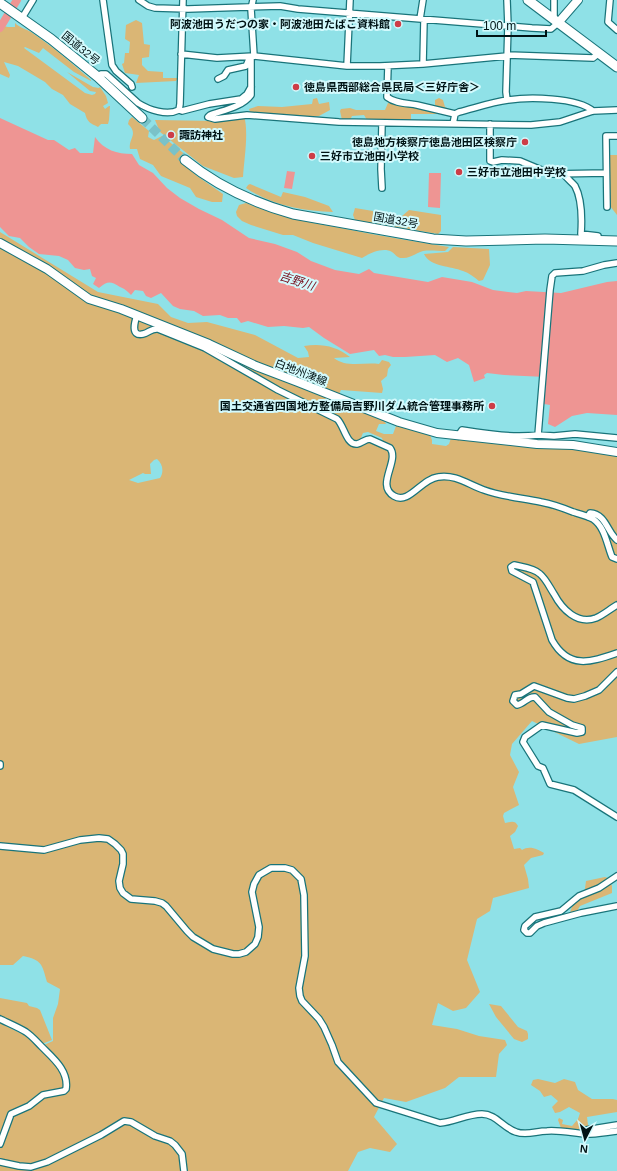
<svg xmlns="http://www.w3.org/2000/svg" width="617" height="1171" font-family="Arial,'Noto Sans JP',sans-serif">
<rect width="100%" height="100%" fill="#8fe1e7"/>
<path fill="#dab675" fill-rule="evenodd" d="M136 20 142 23 144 44 150 45 149 57 142 58V65L148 71 163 72V78H178L176 81 136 83 139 75 125 73 122 64 124 63 125 53H129L130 42 125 39 126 25Z
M15 23C20 28 26 29 31 32 52 46 73 64 91 80V81L74 72 43 48 39 53 25 47 24 48 85 93 92 95 95 94 96 92 90 91 67 72 93 87 99 88 100 87 106 96 108 103 103 106 105 109 109 106H110L109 120 108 124H101L98 127C90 123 87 122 85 113L70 104 63 95 52 89 45 82 18 66 4 62 10 75 9 78 0 74V30L3 26 8 27H15Z
M317 98 319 104 329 102 330 110 319 116 311 117 250 112 249 109 258 106 282 107 312 104 313 99Z
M439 98 443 100 445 107 453 111 447 114H411V121L367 120 364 115 352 116 350 120H342L340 111 341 109 350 108 356 110H385L388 103 428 109 435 107V100Z
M244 116C249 132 244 160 243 177L234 178 203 166 160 132 155 120 215 121Z
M132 117 149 131 148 137 154 140 162 136 187 156 182 163 197 176 223 194 222 202H212L196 197 190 188 161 176 153 165 140 159 137 149H130C128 139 139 134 128 124L129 120Z
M609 155H617V215L610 206Z
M250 184 281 197 283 192 305 197 329 206 333 212C304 211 271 205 246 188L248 185Z
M246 203C278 217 312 223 346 229 380 236 414 241 449 247L445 251C438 251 430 250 423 251 416 253 409 259 402 258 397 258 396 255 392 252 383 247 370 253 362 258L313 243 293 235H283L251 225 242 221 237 216 236 212 239 205Z
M355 208 373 211V220L397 224 387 216H402L409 210 441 215V231L438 234 355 220 353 215Z
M0 232 98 292 158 304 171 317 188 323 207 322 255 335 298 358 309 357 308 352 304 346C320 343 337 346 350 357L334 358C346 368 364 362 379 364L382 360 389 362 391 365 388 369 387 376 381 381 383 389 382 393 341 390 336 400 385 422 386 424H379L376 431 384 434H393L396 426H399L430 435 432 440V444L446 446 449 444 451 438 531 446 565 448 617 455V737L579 744 532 721 512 744 510 755 519 772 513 787 519 805 504 813 503 816 505 823C511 822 515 820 518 826L515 832 510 836 514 849 520 848 522 850C529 845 538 849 544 853L543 855 531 858 524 865 528 879 529 888 493 898 490 911 477 919 467 960 480 992 466 1008 453 1011 438 1003 432 1025 457 1029 479 1036 505 1040 507 1045 499 1054 496 1077H459L445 1088 406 1102 384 1098 374 1117 397 1144 390 1152 370 1148 358 1152 348 1171H0V1023L28 1037 39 1047 53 1041V1018L58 1004 60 989 47 982C42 964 42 960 23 956L13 965H0ZM368 432 382 438 383 442 393 449 394 458 391 459V454L389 449C384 447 373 440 367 441 358 443 359 449 349 442V437L354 441 360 440 363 433ZM157 459C163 464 164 472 160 478L138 483 129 480 143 473 145 474H151L150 464 154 460Z
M453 247 489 249 490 265 483 280 479 281C474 277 469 273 463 271 451 266 430 267 424 254L448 252Z
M605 877 608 878 612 886V893L580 906 577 911 570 913C572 904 576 901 584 896L586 881Z
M0 998 27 1003 29 1006 37 1008 40 1010 52 1040 42 1044 0 1017Z
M489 1004 501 1006 518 1027 527 1031 528 1034V1039L522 1042 514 1039 496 1017Z
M538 1079 555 1083 564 1079 575 1082 578 1090 592 1099H613L617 1100V1112L587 1117 588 1125 590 1126 617 1122V1123L586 1127 576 1130 561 1128 558 1120 559 1118 563 1120 562 1124 572 1126 578 1119 580 1113 569 1107 560 1112 555 1113 552 1107 558 1101 551 1095 544 1097 540 1091 531 1085 533 1080Z"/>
<path fill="#ee9593" d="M0 118 48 140H54L69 150 75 148 80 153H93L95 137C104 150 117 154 132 154L139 165 153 173 167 188 180 198 199 209 222 220 249 238 275 244 297 252 311 261 335 270 359 274 369 269 374 273 428 282 442 277 472 282 493 290 517 293 526 291 561 293 607 282 617 281V415L587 413 572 416 555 427 548 424 550 405 544 404 546 377 504 375 487 373 484 375 485 378 474 382 469 365 458 358 447 362 435 355 405 357H393L385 355 379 356 374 350 350 354 324 338 309 327 303 328 284 326 268 327 248 321 241 323 237 318H228L220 315 203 316 194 311 180 309 173 306 161 293 151 298 146 296 143 291 135 290 131 295C127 291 125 289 120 287 110 281 108 281 99 288L93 284 96 278 92 276 90 269 84 270 75 268 68 260 59 256 39 254 29 247 20 238 9 236 0 227Z
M287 171 295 172 292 189 284 188Z
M429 173H441L440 208 428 207Z"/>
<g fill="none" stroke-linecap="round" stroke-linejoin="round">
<path stroke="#ee9593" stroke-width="8" d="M0 28 17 0"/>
<path stroke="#7ac2c8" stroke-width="9" stroke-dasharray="9 4.5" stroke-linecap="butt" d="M142 118 185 160"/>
<defs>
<path id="minor" d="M103 0 112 65 116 71 131 84 132 87
M139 0 148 6 155 8 188 9 280 6 298 9 532 28 551 29 558 23
M253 0 251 9 254 56
M507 0 508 26 506 92 507 100
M610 0 608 22 617 30
M22 18 33 0
M420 19 423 0
M554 19V0
M181 54 217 58 254 56 347 66H380L423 64 507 56
M507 55 593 58 598 54
M423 64 424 20
M347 66 350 0
M388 66 387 97C396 104 407 103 417 105 430 108 442 111 455 114
M98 77 101 74H106L138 103C149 110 167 116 179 110L180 104 183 0
M218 79 224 76 228 70 246 66 249 59
M179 110 182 111 209 104 241 99 247 94 251 87
M208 117 215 119 247 115 339 122 531 125 560 122 593 111 617 110
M208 117 210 115C224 110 242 107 251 95V57
M382 123 381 169 382 188
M453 124 455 114 459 112C475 108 492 102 508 100 528 97 577 97 593 111
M490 124V161L493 162 502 160 520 161 551 174 606 173
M564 174C567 179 572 182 575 186 582 199 582 219 581 234L598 236V241
M607 207 606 136H617
M137 315C135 321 130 337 143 334 149 333 151 328 158 329L205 348 278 390 337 419C344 425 346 445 357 444 362 443 365 439 370 439L390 448C400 461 375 485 394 496 409 505 421 479 438 477 456 474 469 485 484 490 503 497 523 498 541 502 552 504 563 508 573 512 580 514 588 516 593 519 605 527 607 545 612 557L617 559
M538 435 554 436 575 434 617 438
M458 436 462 430C488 434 512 438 538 435L550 290 552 276 555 273 583 271 604 265 617 263
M588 517 590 513C606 514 607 532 617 540
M617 605C610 609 603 615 596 618 577 625 562 609 554 594 550 588 546 579 540 574 534 568 522 567 514 565L511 567 512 571 533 582 552 640C569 670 591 662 617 653
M617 672 599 690 585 696 574 699 567 698 534 686 521 694 515 695 513 701 517 705C524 704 528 696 535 697L549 712 572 725 582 728V732L577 733 542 725 525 737 523 742 538 766 543 768 550 784 574 790 617 817
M0 764V766
M0 846 44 850 80 840 99 838 108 839 115 844 121 850 123 854V864L119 881 120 888 123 893 131 899 155 901 162 903 166 906 187 931 193 937 213 949 233 954H239L246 952 255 944 258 937 259 927 252 892 254 884 259 875 271 868H285L292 870 301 879 304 895 305 956 299 988 300 996 302 1001 319 1019 324 1027 332 1045 338 1062 376 1103 440 1123C454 1122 467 1114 482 1114 496 1114 503 1128 516 1132 527 1136 536 1131 547 1131 560 1130 573 1133 586 1134 597 1134 607 1132 617 1131
M617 876 599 888 579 896 561 911 535 917 525 926 524 930 527 933H530L537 926 544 923 581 913 617 906
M0 1019C8 1023 18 1027 26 1032 32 1036 37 1042 42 1047 53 1058 69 1071 66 1089L64 1091 43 1095 29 1106 11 1114 0 1144
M586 1133V1130L617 1125
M0 1162 19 1166 31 1167 47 1162 101 1135 124 1121 131 1122 155 1136 170 1141 175 1145 182 1154 184 1171"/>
<path id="secondary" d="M558 23 578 0
M0 243 47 269 89 299 121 309 209 344 256 366 298 382 399 422 437 433 537 444 573 445 617 452"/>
<path id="primary" d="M528 0 617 67"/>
<path id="trunk" d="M0 3 51 39 98 77 142 118
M185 160C217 186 254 203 293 214L433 239 466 241 545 239 617 241"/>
</defs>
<use href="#minor" stroke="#19747a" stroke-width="8"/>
<use href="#secondary" stroke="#19747a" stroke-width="10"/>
<use href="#primary" stroke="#19747a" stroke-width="11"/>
<use href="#trunk" stroke="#19747a" stroke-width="11"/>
<use href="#minor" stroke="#fff" stroke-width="5.5"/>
<use href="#secondary" stroke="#fff" stroke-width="8"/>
<use href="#primary" stroke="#fff" stroke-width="9"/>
<use href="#trunk" stroke="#fff" stroke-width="9"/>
</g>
<g fill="#cd3d47" stroke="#d3fafd" stroke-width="1.5">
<circle cx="398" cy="24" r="4"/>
<circle cx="296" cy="87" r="4"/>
<circle cx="171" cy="135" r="4"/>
<circle cx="525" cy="142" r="4"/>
<circle cx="312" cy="156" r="4"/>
<circle cx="459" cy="172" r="4"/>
<circle cx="492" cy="406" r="4"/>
</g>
<g text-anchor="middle" stroke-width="4" stroke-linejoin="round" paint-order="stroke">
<g font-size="11" font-weight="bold" fill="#001315" stroke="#d3fafd" text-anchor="start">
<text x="390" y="28" text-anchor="end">阿波池田うだつの家・阿波池田たばこ資料館</text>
<text x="304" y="91">徳島県西部総合県民局＜三好庁舎＞</text>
<text x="179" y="139">諏訪神社</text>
<text x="517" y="146" text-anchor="end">徳島地方検察庁徳島池田区検察庁</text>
<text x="320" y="160">三好市立池田小学校</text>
<text x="467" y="176">三好市立池田中学校</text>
<text x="484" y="410" text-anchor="end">国土交通省四国地方整備局吉野川ダム統合管理事務所</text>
</g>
<g font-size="11" fill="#001315" stroke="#d3fafd">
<text transform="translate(81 48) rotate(39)" y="4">国道32号</text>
<text transform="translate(396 220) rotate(10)" y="4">国道32号</text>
<text transform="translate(301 372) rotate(21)" y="4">白地州津線</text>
</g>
<g font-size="12" font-style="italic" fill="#780d1c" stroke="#d3fafd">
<text transform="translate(297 281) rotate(18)" y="4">吉野川</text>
</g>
</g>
<g transform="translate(585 1139) rotate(186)" stroke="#d3fafd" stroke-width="3" paint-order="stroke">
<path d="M0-3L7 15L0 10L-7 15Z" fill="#001315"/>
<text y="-6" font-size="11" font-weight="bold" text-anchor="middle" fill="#001315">N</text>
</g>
<path d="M477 30v6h69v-6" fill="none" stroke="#001315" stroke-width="2"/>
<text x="483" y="30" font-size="12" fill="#001315" stroke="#d3fafd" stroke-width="3" paint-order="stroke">100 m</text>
</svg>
